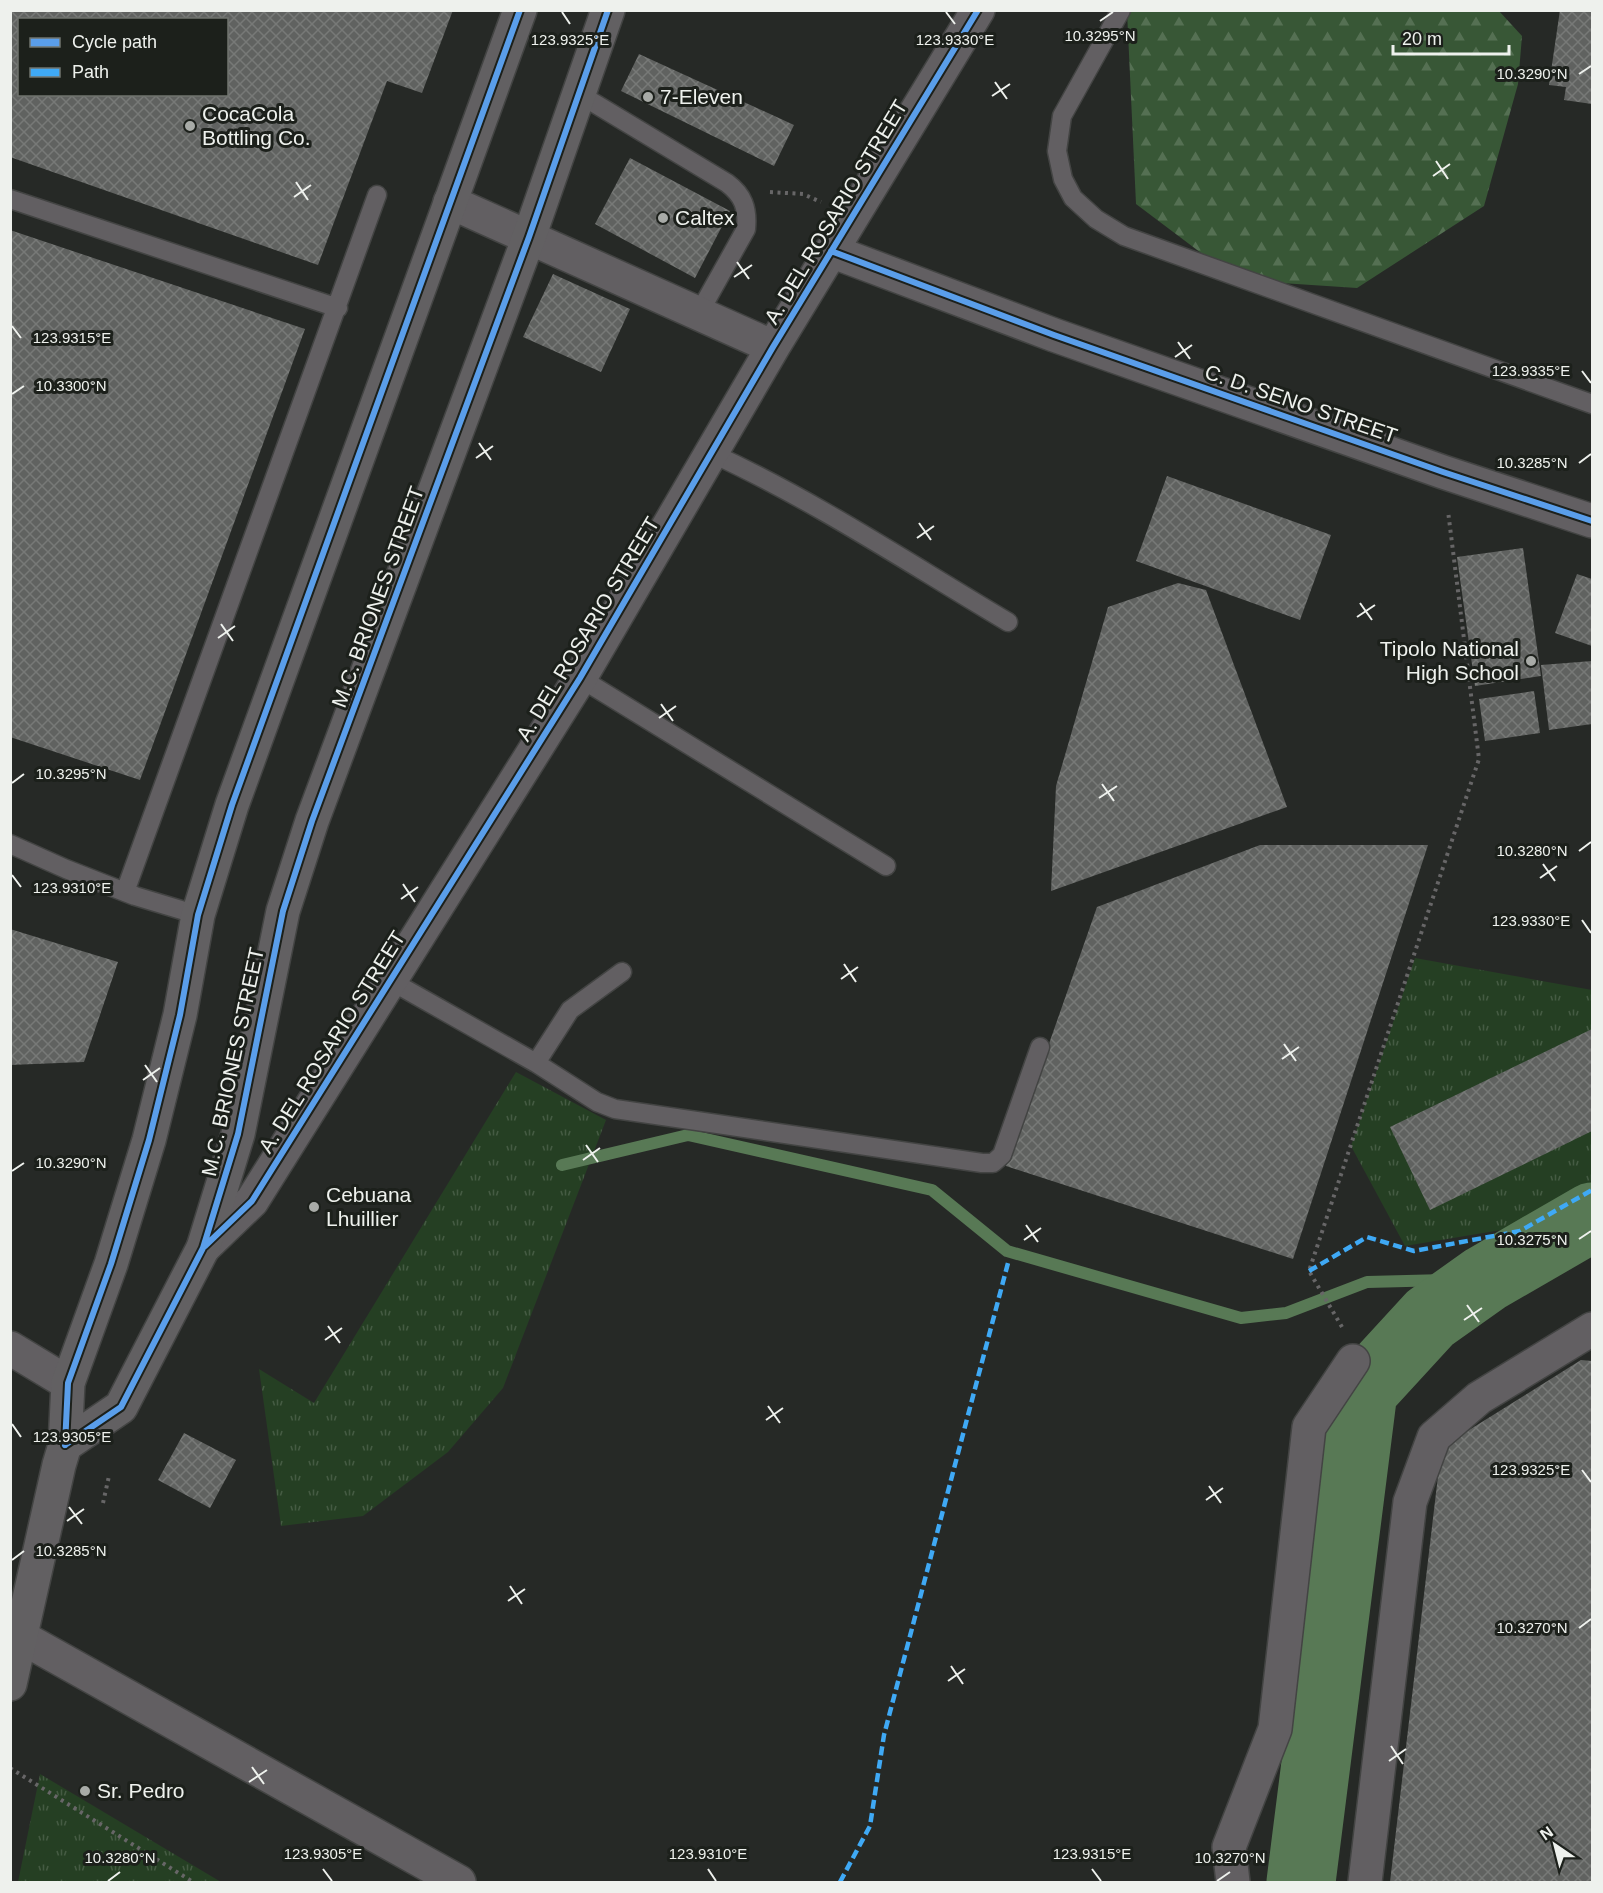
<svg xmlns="http://www.w3.org/2000/svg" width="1603" height="1893" font-family="Arial,sans-serif">
<defs>
<pattern id="grass-tufts" width="24" height="20" patternUnits="userSpaceOnUse" patternTransform="scale(1.5)"><rect width="24" height="20" fill="#253f23"/><path d="M3 7l-1-3M5 7V3M7 7l1-3M15 17l-1-3M17 17v-4M19 17l1-3" fill="none" stroke="#455b43"/></pattern>
<pattern id="forest-firs" width="22" height="20" patternUnits="userSpaceOnUse" patternTransform="scale(1.5)"><rect width="22" height="20" fill="#385736"/><path d="M5 1l3.5 6h-7zM16 11l3.5 6h-7z" fill="#557053"/></pattern>
<pattern id="building-cross-hatch" width="8" height="8" patternUnits="userSpaceOnUse" patternTransform="scale(1.5)"><rect width="8" height="8" fill="#606260"/><path d="M0 0l8 8M0 8l8-8" fill="none" stroke="#777977"/></pattern>
</defs>
<rect width="100%" height="100%" fill="#262926"/>
<path fill="url(#grass-tufts)" d="M1415 958 1592 990V1184L1519 1227 1405 1246 1351 1146Z
M516 1072 606 1120 503 1388 448 1452 363 1516 281 1526 259 1369 314 1403Z
M40 1774 221 1882H18Z"/>
<path fill="url(#forest-firs)" d="M1127 11H1499L1522 36 1518 84 1484 206 1357 288 1237 280 1136 204Z"/>
<g fill="none" stroke-linecap="round" stroke-linejoin="round">
<path stroke="#587955" stroke-width="12" d="M562 1165 688 1135 932 1190 1007 1251 1241 1318 1286 1313 1367 1282 1485 1279"/>
<path stroke="#587955" stroke-width="69" d="M1301 1882 1363 1391 1430 1318 1485 1279 1592 1217"/>
</g>
<path fill="url(#building-cross-hatch)" fill-rule="evenodd" d="M10 10H453L422 93 387 81 318 265 10 157ZM20 20H226V94H20Z
M1560 10H1592V104L1564 100 1566 87 1549 85Z
M639 54 794 125 774 166 621 91Z
M630 158 730 211 695 278 595 224Z
M10 230 305 329 140 780 10 737Z
M553 274 630 309 601 372 523 337Z
M1167 476 1331 535 1300 620 1136 561Z
M1523 548 1541 676 1475 686 1457 557Z
M1577 574 1592 579V646L1555 633Z
M1178 583 1206 590 1287 807 1051 891 1056 786 1108 607Z
M1592 661V724L1549 730 1541 665Z
M1534 691 1540 733 1485 741 1479 699Z
M1260 845H1428L1293 1259 1006 1166 1097 907Z
M10 929 118 962 84 1062 10 1065Z
M1592 1029V1131L1430 1210 1390 1127Z
M1581 1360 1592 1361V1882H1390L1438 1476 1445 1445Z
M184 1433 236 1460 210 1508 158 1480Z"/>
<g fill="none" stroke-linecap="round" stroke-linejoin="round">
<defs>
<path id="service" d="M1121 10 1062 116 1057 151 1063 179 1073 198 1096 219 1124 236 1592 404
M579 94 727 183C743 195 748 208 746 229L699 313
M10 199 338 308
M711 453C814 500 910 564 1008 622
M580 678 886 866
M10 844 66 869 135 896 198 915
M125 892 377 195
M391 981 536 1063 597 1102 615 1109 982 1163H993L1002 1155 1040 1047
M536 1063 570 1010 622 972"/>
<path id="minor" d="M21 1637 459 1882
M1233 1882 1229 1847 1275 1729 1309 1427 1353 1361
M1365 1882 1410 1502 1434 1437 1479 1398 1592 1329"/>
<path id="tertiary" d="M450 202 773 347
M831 251 1054 335 1443 472 1592 521
M203 1248 252 1201 580 678 773 347 978 10
M10 1348 68 1383"/>
<path id="primary" d="M65 1445 121 1407 203 1248 238 1134 283 911 312 821 529 237 608 10
M10 1684 59 1465 65 1445 68 1383 111 1264 149 1140 180 1015 198 915 232 805 520 10"/>
</defs>
<use href="#service" stroke="#434443" stroke-width="21"/>
<use href="#minor" stroke="#434443" stroke-width="36"/>
<use href="#tertiary" stroke="#434443" stroke-width="36"/>
<use href="#primary" stroke="#434443" stroke-width="36"/>
<path stroke="#676667" stroke-width="4" stroke-dasharray="3 4.5" stroke-linecap="butt" d="M770 192 803 194 821 202
M1342 1327 1309 1271 1479 759 1448 511
M103 1503 109 1476
M10 1768 193 1882"/>
<use href="#service" stroke="#625f62" stroke-width="18"/>
<use href="#minor" stroke="#625f62" stroke-width="33"/>
<use href="#tertiary" stroke="#625f62" stroke-width="33"/>
<use href="#primary" stroke="#626062" stroke-width="33"/>
<path stroke="#3fa9f5" stroke-width="4.5" stroke-dasharray="9 4.5" stroke-linecap="butt" d="M1309 1271 1367 1237 1414 1251 1520 1231 1592 1190
M840 1882 870 1826 884 1735 1008 1263"/>
<defs>
<path id="cycleway" d="M831 251 1054 335 1443 472 1592 521
M205 1246 252 1201 580 678 773 347 978 10
M65 1445 121 1407 203 1248 238 1134 283 911 312 821 529 237 608 10
M65 1445 68 1383 111 1264 149 1140 180 1015 198 915 232 805 520 10"/>
</defs>
<use href="#cycleway" stroke="#1c201b" stroke-width="10"/>
<use href="#cycleway" stroke="#5a9eea" stroke-width="6"/>
</g>
<path fill="none" stroke="#eef1ed" stroke-width="2" d="M562 12 570 24M946 12 955 24M1100 21 1113 12M1579 74 1591 66M995 82 1007 99M992 96 1010 84M1436 161 1448 179M1433 176 1450 164M296 182 308 200M294 197 311 185M737 262 749 279M734 277 752 265M12 326 21 338M1178 342 1190 359M1175 357 1192 345M1582 371 1591 383M12 394 24 386M479 443 491 460M476 458 493 446M1579 463 1591 454M919 523 931 540M917 538 934 526M1360 603 1372 620M1357 617 1375 605M221 624 233 641M218 638 235 626M661 704 673 721M659 718 676 706M12 783 24 774M1102 784 1114 801M1099 798 1117 786M1579 851 1591 842M1543 864 1555 881M12 875 21 887M1540 878 1557 866M403 884 415 902M401 899 418 887M1582 920 1591 933M844 964 856 982M841 979 858 967M1284 1044 1296 1061M1282 1059 1299 1047M145 1065 157 1082M143 1080 160 1068M586 1145 598 1162M583 1160 600 1148M12 1171 24 1163M1026 1225 1038 1242M1579 1239 1591 1231M1024 1240 1041 1228M1467 1305 1479 1322M1464 1320 1482 1308M328 1326 340 1343M325 1340 342 1328M768 1406 780 1423M766 1420 783 1408M12 1424 21 1437M1582 1470 1591 1482M1209 1486 1221 1503M1206 1500 1223 1488M69 1507 82 1524M67 1521 84 1509M12 1560 24 1551M510 1586 522 1604M508 1601 525 1589M1579 1628 1591 1619M951 1666 963 1684M948 1681 965 1669M1391 1746 1403 1764M1389 1761 1406 1749M252 1767 264 1784M249 1782 267 1770M323 1869 332 1881M708 1869 716 1881M1092 1869 1101 1881M108 1881 120 1872M1217 1881 1230 1872"/>
<g fill="#a8aba7" stroke="#1c201b" stroke-width="2">
<circle cx="648" cy="97" r="6"/>
<circle cx="190" cy="126" r="6"/>
<circle cx="663" cy="218" r="6"/>
<circle cx="1531" cy="661" r="6"/>
<circle cx="314" cy="1207" r="6"/>
<circle cx="85" cy="1791" r="6"/>
</g>
<g text-anchor="middle" stroke-width="6" stroke-linejoin="round" paint-order="stroke">
<g font-size="21" fill="#eef1ed" stroke="#1c201b" text-anchor="start">
<text x="660" y="104">7-Eleven</text>
<text x="202" y="121">CocaCola<tspan x="202" dy="24">Bottling Co.</tspan></text>
<text x="675" y="225">Caltex</text>
<text x="1519" y="656" text-anchor="end">Tipolo National<tspan x="1519" dy="24">High School</tspan></text>
<text x="326" y="1202">Cebuana<tspan x="326" dy="24">Lhuillier</tspan></text>
<text x="97" y="1798">Sr. Pedro</text>
</g>
<g font-size="21" fill="#eef1ed" stroke="#1c201b">
<text transform="translate(836 212) rotate(-59)" y="7">A. DEL ROSARIO STREET</text>
<text transform="translate(1301 404) rotate(19)" y="7">C. D. SENO STREET</text>
<text transform="translate(378 597) rotate(-70)" y="7">M.C. BRIONES STREET</text>
<text transform="translate(588 629) rotate(-59)" y="7">A. DEL ROSARIO STREET</text>
<text transform="translate(332 1042) rotate(-58)" y="7">A. DEL ROSARIO STREET</text>
<text transform="translate(233 1062) rotate(-78)" y="7">M.C. BRIONES STREET</text>
</g>
</g>
<g font-size="15" text-anchor="middle" fill="#eef1ed" stroke="#1c201b" stroke-width="6" stroke-linejoin="round" paint-order="stroke">
<text x="1100" y="41">10.3295°N</text>
<text x="570" y="45">123.9325°E</text>
<text x="955" y="45">123.9330°E</text>
<text x="1532" y="79">10.3290°N</text>
<text x="72" y="343">123.9315°E</text>
<text x="1531" y="376">123.9335°E</text>
<text x="71" y="391">10.3300°N</text>
<text x="1532" y="468">10.3285°N</text>
<text x="71" y="779">10.3295°N</text>
<text x="1532" y="856">10.3280°N</text>
<text x="72" y="893">123.9310°E</text>
<text x="1531" y="926">123.9330°E</text>
<text x="71" y="1168">10.3290°N</text>
<text x="1532" y="1245">10.3275°N</text>
<text x="72" y="1442">123.9305°E</text>
<text x="1531" y="1475">123.9325°E</text>
<text x="71" y="1556">10.3285°N</text>
<text x="1532" y="1633">10.3270°N</text>
<text x="323" y="1859">123.9305°E</text>
<text x="708" y="1859">123.9310°E</text>
<text x="1092" y="1859">123.9315°E</text>
<text x="120" y="1863">10.3280°N</text>
<text x="1230" y="1863">10.3270°N</text>
</g>
<rect width="1603" height="1893" fill="none" stroke="#eef1ed" stroke-width="24"/>
<rect x="18" y="18" width="210" height="78" fill="#1c201b" stroke="#70746f" stroke-width="1.5"/>
<rect x="30" y="38" width="30" height="9" fill="#5a9eea" stroke="#70746f" stroke-width="1.5"/>
<text x="72" y="48" font-size="18" fill="#eef1ed">Cycle path</text>
<rect x="30" y="68" width="30" height="9" fill="#3fa9f5" stroke="#70746f" stroke-width="1.5"/>
<text x="72" y="78" font-size="18" fill="#eef1ed">Path</text>
<g transform="translate(1555 1845) rotate(325)" stroke="#1c201b" stroke-width="4.5" paint-order="stroke">
<path d="M0-4.5L10 22L0 15L-10 22Z" fill="#eef1ed"/>
<text y="-9" font-size="16" font-weight="bold" text-anchor="middle" fill="#eef1ed">N</text>
</g>
<path d="M1393 45v9h116v-9" fill="none" stroke="#eef1ed" stroke-width="3"/>
<text x="1402" y="45" font-size="18" fill="#eef1ed" stroke="#1c201b" stroke-width="4.5" paint-order="stroke">20 m</text>
</svg>
